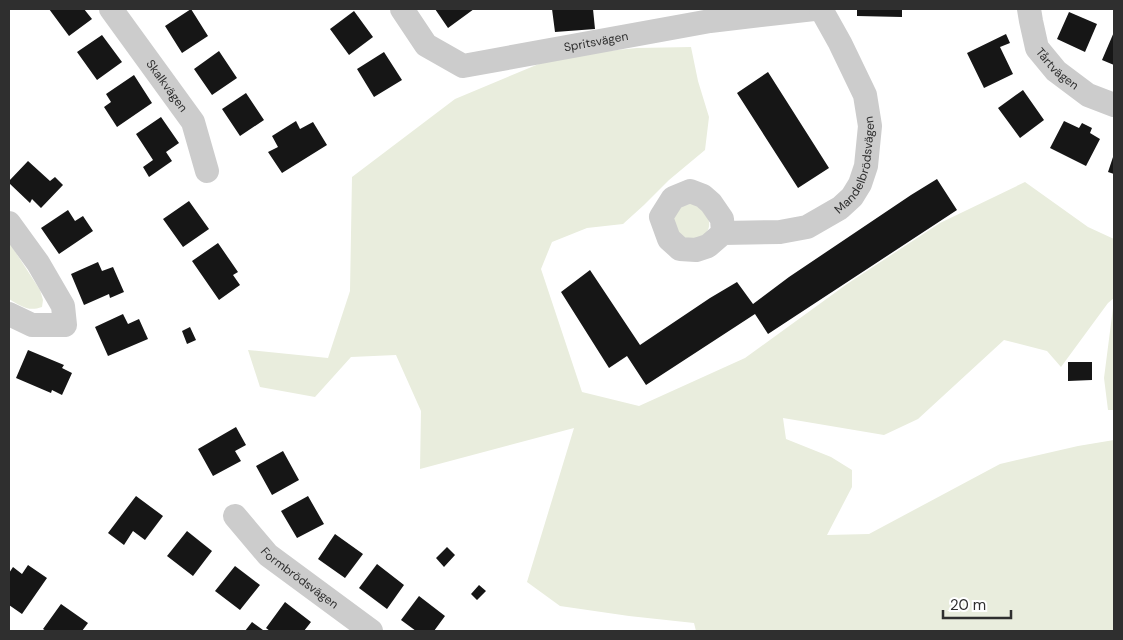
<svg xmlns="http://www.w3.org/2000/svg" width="1123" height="640" font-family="'DM Sans',sans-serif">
<rect width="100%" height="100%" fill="#fff"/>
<path fill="#e9eddd" d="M691 47 698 81 709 117 705 150 669 180 644 205 623 224 587 228 552 242 541 269 582 392 639 406 745 358 847 284 940 223 1025 182 1088 227 1114 239V298L1108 303 1061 367 1047 351 1004 340 918 419 884 435 783 418 786 439 831 457 852 470V487L827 535 869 534 1000 464 1078 446 1114 440V631H696L694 623 629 616 560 606 527 582 574 428 420 469 421 411 396 355 351 357 315 397 260 387 248 350 328 358 350 291 352 177 455 99 558 56 637 48Z
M692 203C709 207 718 233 697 238 694 239 692 240 689 239 686 239 681 235 678 234L673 217 680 207Z
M9 242 40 290 43 300 42 307C28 312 21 306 9 299Z
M1114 307V410H1108L1104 378 1113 308Z"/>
<path fill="#161616" d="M49 9H84L92 19 69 36Z
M191 9 208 36 182 53 165 26Z
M435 9H474L448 28Z
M552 9H593L595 29 555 32Z
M857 9H902V17L857 16Z
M354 11 373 37 349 55 330 29Z
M1069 12 1097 24 1085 52 1057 39Z
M1114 32V65L1102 60Z
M1006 34 1010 43 1000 47 1013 74 984 88 967 53Z
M102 35 122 62 97 80 77 52Z
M219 51 237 78 212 95 194 69Z
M384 52 402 80 374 97 357 69Z
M768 72 829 168 798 188 737 93Z
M134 75 152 103 117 127 104 107 111 102 106 94Z
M1023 90 1044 120 1020 138 998 108Z
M246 93 264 120 240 136 222 109Z
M161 117 179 143 166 152 172 161 149 177 143 167 153 160 136 134Z
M296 121 300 129 313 122 327 145 282 173 268 152 278 147 272 136Z
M1064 121 1079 128 1082 123 1092 128 1090 133 1100 139 1086 166 1050 148Z
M1114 154V174L1108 172Z
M28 161 50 181 55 177 63 185 41 208 32 199 30 203 9 183V181Z
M937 179 957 210 768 334 755 314 646 385 627 356 609 368 561 292 590 270 640 345 710 298 737 282 753 304 789 277 911 195Z
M189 201 209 229 183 247 163 219Z
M68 210 75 221 83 216 93 231 59 254 41 228Z
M218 243 238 272 233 275 240 285 219 300 192 261Z
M98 262 102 271 113 267 124 292 110 298 109 294 84 305 71 274Z
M123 314 128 324 139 319 148 339 108 356 95 327Z
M190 327 196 340 187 344 182 331Z
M28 350 64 365 62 368 72 373 62 395 52 390 51 393 16 378Z
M1068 362H1092V380L1068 381Z
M236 427 246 445 235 451 241 461 213 476 198 449Z
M283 451 299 480 272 495 256 466Z
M136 496 163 516 145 540 133 531 124 545 108 533Z
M308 496 324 524 297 538 281 511Z
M187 531 212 551 193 576 167 556Z
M335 534 363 554 345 578 318 559Z
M447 547 455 555 444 567 436 558Z
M377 564 404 585 387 609 359 588Z
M28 565 47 578 22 614 9 605V573L13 567 22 574Z
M235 566 260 585 240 610 215 591Z
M479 585 486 591 477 600 471 594Z
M419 596 445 616 434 631H416L401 620Z
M285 602 311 622 304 631H270L266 628Z
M61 604 88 623 82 631H46L43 629Z
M252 622 263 630 262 631H245Z"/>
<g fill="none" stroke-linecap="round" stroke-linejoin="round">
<g stroke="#ccc" stroke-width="24">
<path id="s1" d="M111 9 193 122 207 171"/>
<path id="s2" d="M402 9 426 45 463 66 710 21 814 9"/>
<path id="s3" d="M1029 9 1031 21 1037 48 1056 71 1088 95 1114 105"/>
<path d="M9 223 38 263 63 306 65 325H32L9 314"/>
<path id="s4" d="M723 233 722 219 711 203 703 196 690 191 673 198 661 217 669 239 680 249 696 250 708 246 723 233 780 232 807 227 840 208 852 197 860 184 866 166 870 126 865 95 840 43 821 9"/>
<path id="s5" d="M235 516 268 555 371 631"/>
</g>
</g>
<g text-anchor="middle" stroke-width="5" stroke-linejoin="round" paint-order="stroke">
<g font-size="12" fill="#2f2f2f" stroke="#fff">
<text dy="4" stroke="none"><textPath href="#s2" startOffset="221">Spritsvägen</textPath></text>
<text dy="4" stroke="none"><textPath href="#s3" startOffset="69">Tårtvägen</textPath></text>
<text dy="4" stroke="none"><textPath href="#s1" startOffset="95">Skalkvägen</textPath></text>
<text dy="4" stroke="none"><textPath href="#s4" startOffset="356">Mandelbrödsvägen</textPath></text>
<text dy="4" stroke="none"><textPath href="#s5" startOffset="90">Formbrödsvägen</textPath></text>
</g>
</g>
<rect width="1123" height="640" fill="none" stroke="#2f2f2f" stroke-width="20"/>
<path d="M943 610v8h68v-8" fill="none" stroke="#2f2f2f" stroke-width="2.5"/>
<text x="950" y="610" font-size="15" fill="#2f2f2f" stroke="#ffffff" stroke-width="4" paint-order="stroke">20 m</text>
</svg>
